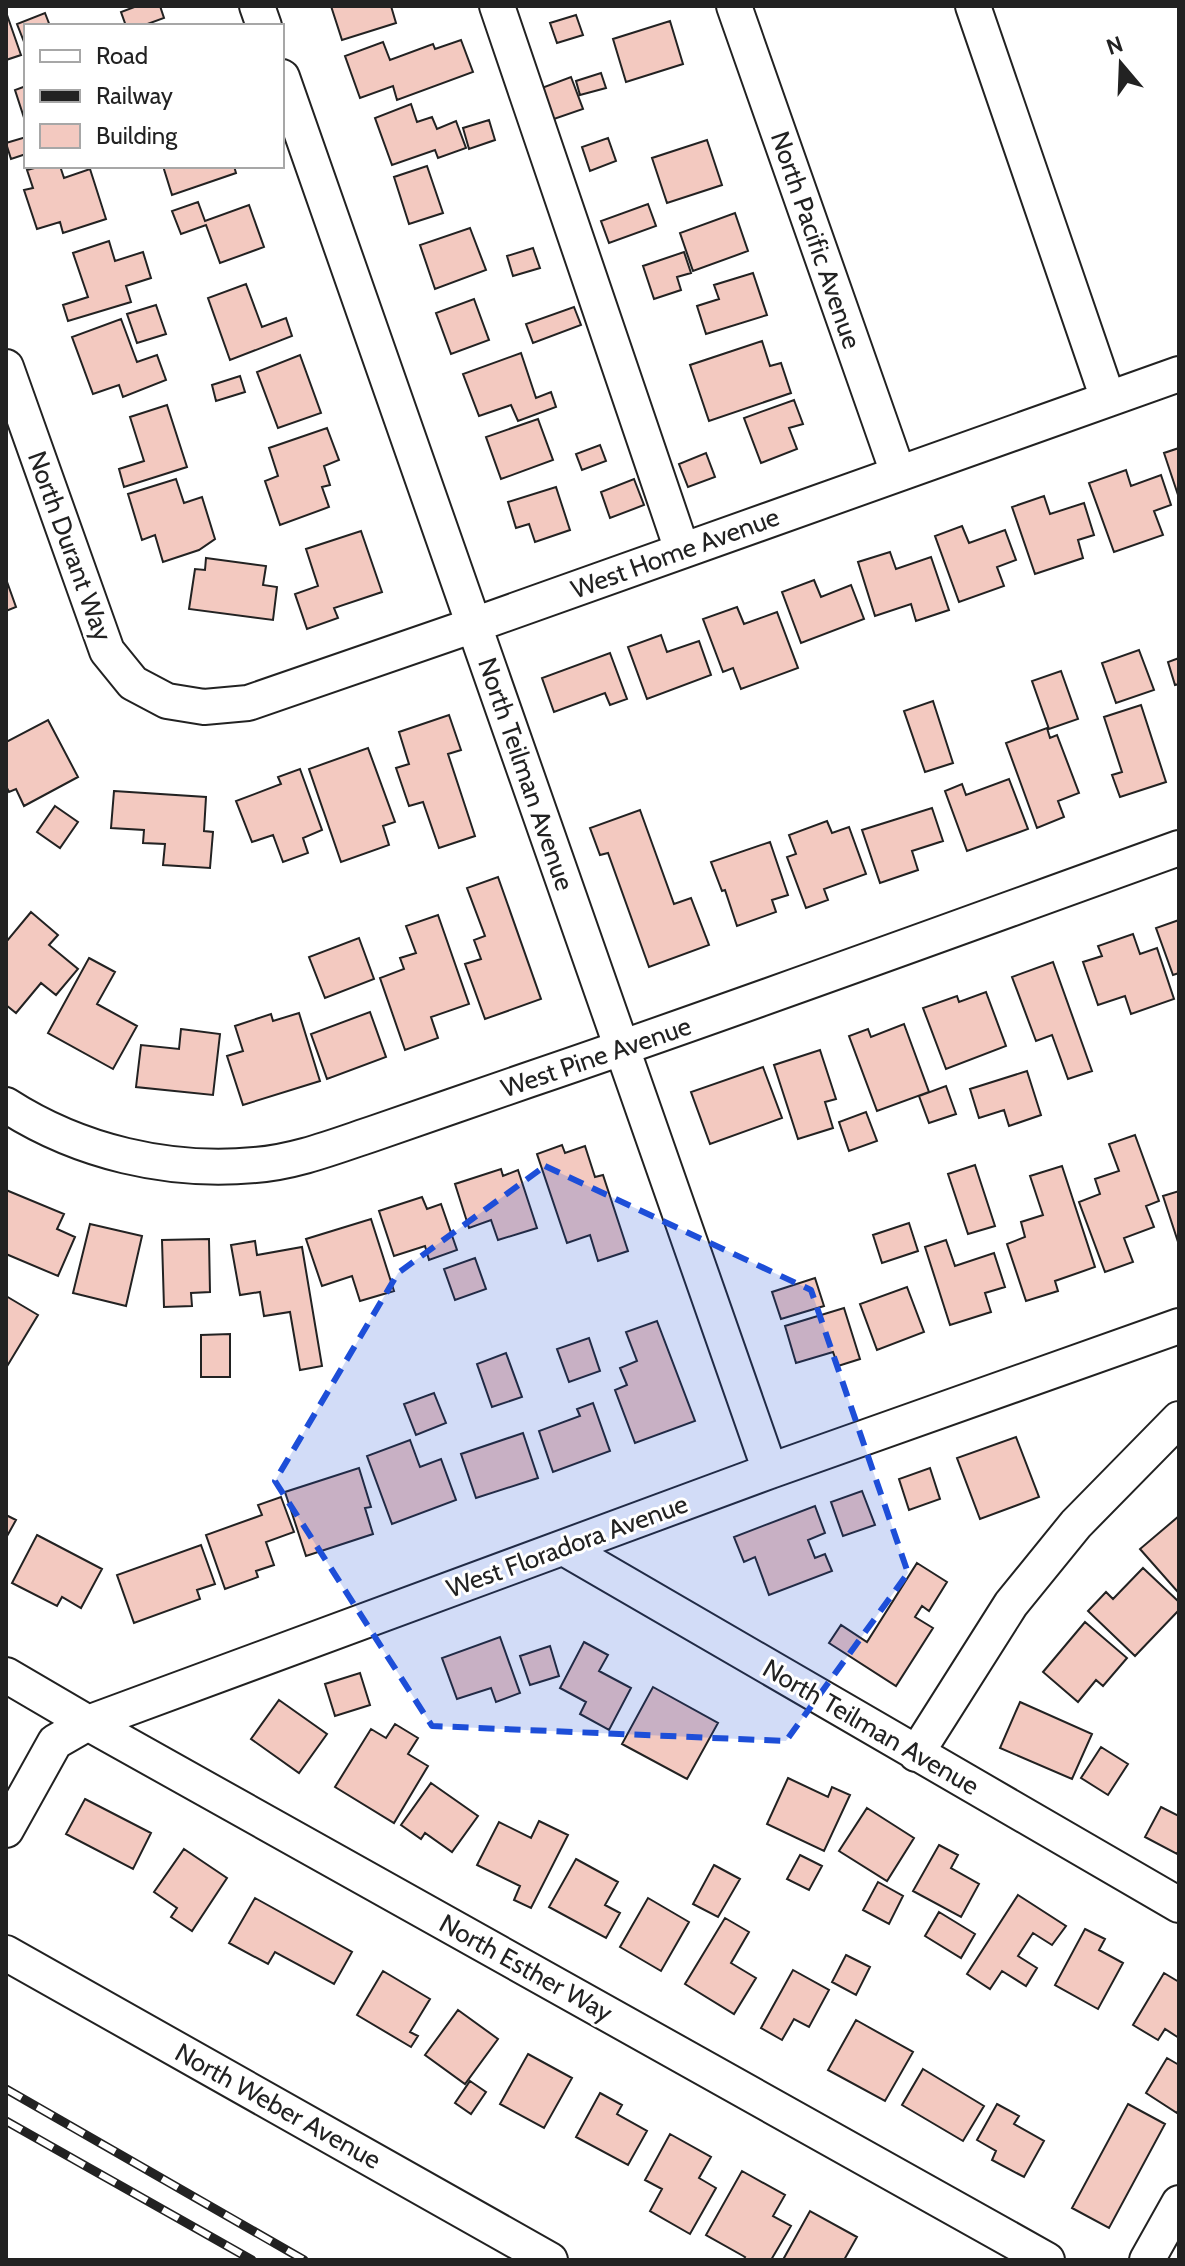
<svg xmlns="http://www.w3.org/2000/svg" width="1185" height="2266" font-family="Cabin,sans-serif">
<rect width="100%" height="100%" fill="#fff"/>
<path fill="#f3c9c0" stroke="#222" stroke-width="2" d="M137 6H160L164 18 142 26H126L121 12Z
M331 6H391L396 23 342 40Z
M6 12 21 55 6 60Z
M45 13 50 26H26V47L17 24Z
M576 15 583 35 557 43 550 23Z
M670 21 683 64 626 82 613 39Z
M461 40 473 72 397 100 393 86 360 98 345 56 383 42 390 60 433 44 435 49Z
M601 73 606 88 580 95 576 81Z
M571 77 583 109 551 120 539 89Z
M26 86V124L15 90Z
M411 104 417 122 432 117 437 129 456 121 466 148 438 158 435 150 392 165 375 118Z
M489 120 495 140 469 149 463 128Z
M26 137V154L11 159 6 143Z
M608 138 616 161 590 171 582 147Z
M707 140 722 185 667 203 652 158Z
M42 166H60L64 178 90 169 106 219 63 233 60 222 37 229 24 190 33 188 27 170Z
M163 166H234L236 173 172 195Z
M427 166 443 213 409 224 394 177Z
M198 202 205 221 249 205 264 247 220 263 206 225 181 234 172 211Z
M648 204 656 226 609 243 601 221Z
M735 213 748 251 693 271 680 233Z
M470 228 486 270 435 289 420 245Z
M109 241 115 261 143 252 151 278 126 286 131 302 68 321 63 305 88 297 73 253Z
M533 248 540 268 513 276 507 256Z
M684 252 691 273 677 277 681 290 654 299 643 266Z
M753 273 767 315 706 334 697 306 719 299 714 285Z
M246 284 262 327 286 318 292 336 230 360 208 298Z
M474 299 489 340 451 354 436 313Z
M156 305 166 334 137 343 127 314Z
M574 307 581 325 533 343 526 324Z
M121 319 137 362 157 355 166 380 123 397 119 385 93 394 72 337Z
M762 341 770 366 781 363 791 393 709 421 690 365Z
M521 353 536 398 551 392 556 407 518 421 511 405 479 416 463 374Z
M300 355 321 413 278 428 257 372Z
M240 376 245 392 216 401 212 385Z
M794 400 803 424 789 428 797 449 761 463 744 418Z
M167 405 187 467 124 487 119 469 144 461 130 417Z
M538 419 553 460 501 479 486 437Z
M327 428 339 460 324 466 330 485 322 487 329 507 280 525 265 481 278 476 269 448Z
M600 445 606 461 582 470 576 454Z
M1179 448V498L1164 453Z
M706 453 715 477 688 487 679 464Z
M1126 470 1131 486 1161 475 1171 505 1154 511 1163 535 1114 552 1089 483Z
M176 479 184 503 202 497 215 539 199 550 163 562 155 535 142 540 128 494Z
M634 479 644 505 610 518 601 492Z
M556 487 570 530 535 542 529 524 516 528 508 502Z
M1044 496 1050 514 1084 503 1094 535 1078 540 1083 558 1035 574 1012 507Z
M962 526 969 543 1005 530 1016 560 997 567 1004 586 959 602 935 536Z
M361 531 382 592 334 608 338 618 307 629 295 594 318 586 306 549Z
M890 552 896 569 931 557 949 610 916 621 911 604 875 616 858 562Z
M206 558 266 566 263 585 277 587 273 620 189 609 195 569 205 570Z
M6 579 16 607 6 611Z
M814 580 821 597 851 585 864 619 801 643 782 592Z
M737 607 744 624 777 612 798 668 741 689 733 668 723 672 703 619Z
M661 635 667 652 699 641 711 675 647 699 628 647Z
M1139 650 1154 690 1116 703 1102 663Z
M610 653 627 699 610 705 605 693 554 712 542 678Z
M1179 658V684L1175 685 1168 662Z
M1061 671 1078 719 1049 729 1032 681Z
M933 701 953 763 925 772 904 711Z
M1141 705 1166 782 1120 797 1112 775 1122 772 1104 717Z
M449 715 461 750 448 754 475 836 439 848 423 802 409 806 396 768 409 764 399 732Z
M48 720 78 777 24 806 16 789 9 792 6 786V742Z
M1047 728 1050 738 1057 735 1079 793 1058 801 1064 817 1037 828 1006 743Z
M368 748 395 822 383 826 389 845 341 862 309 769Z
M300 769 322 830 303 838 308 853 283 862 273 835 252 842 236 801 281 784 278 777Z
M1009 779 1028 829 967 851 945 791 962 784 966 795Z
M114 791 206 797 204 831 213 832 210 868 163 865 165 844 143 843 144 830 111 828Z
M55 806 78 822 60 848 37 832Z
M932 808 943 841 912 851 918 870 880 883 862 830Z
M640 810 674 904 691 898 709 945 649 967 608 853 600 855 590 828Z
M827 821 832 833 849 827 866 874 824 889 828 900 806 908 787 857 796 854 789 835Z
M770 842 788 895 772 900 776 912 737 926 725 890 722 891 711 862Z
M498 877 541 999 485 1019 465 964 481 959 474 940 485 936 467 888Z
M31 912 58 935 49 945 78 969 56 995 41 983 16 1013 6 1005V942Z
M438 915 469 1004 431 1017 438 1038 405 1050 380 978 404 969 400 958 416 953 406 926Z
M1179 920V973L1173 975 1156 928Z
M1133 934 1140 954 1157 948 1174 999 1131 1014 1125 996 1098 1005 1083 962 1102 956 1098 946Z
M359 938 374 979 325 998 309 957Z
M89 958 115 972 97 1004 137 1026 113 1069 48 1033Z
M1053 962 1092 1071 1068 1079 1052 1035 1036 1041 1012 977Z
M986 992 1006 1046 946 1069 923 1008 957 996 959 1002Z
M370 1012 386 1057 327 1079 311 1034Z
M299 1013 320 1081 243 1105 227 1056 243 1051 235 1026 271 1014 273 1021Z
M904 1024 929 1092 877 1111 849 1036 868 1029 871 1037Z
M181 1029 220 1034 213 1095 136 1087 141 1045 179 1049Z
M820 1050 836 1099 825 1102 833 1128 798 1139 774 1065Z
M763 1067 782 1118 710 1144 691 1092Z
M1027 1071 1041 1115 1009 1126 1004 1110 979 1118 970 1089Z
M946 1086 956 1114 929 1123 919 1096Z
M866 1112 877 1141 849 1151 839 1122Z
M1135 1135 1159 1201 1146 1206 1154 1227 1124 1238 1133 1262 1105 1272 1079 1202 1100 1194 1095 1179 1119 1171 1109 1144Z
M562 1145 565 1153 585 1146 595 1177 603 1175 628 1251 598 1261 590 1235 567 1243 537 1154Z
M975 1165 995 1226 968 1234 948 1174Z
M1062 1166 1095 1267 1055 1281 1058 1291 1026 1301 1007 1244 1025 1237 1021 1222 1043 1215 1030 1176Z
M501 1169 503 1176 518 1170 537 1228 498 1240 491 1220 469 1228 455 1184Z
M6 1190 64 1214 57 1229 75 1237 58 1276 6 1254Z
M1179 1191V1245L1163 1196Z
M422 1197 427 1209 441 1204 457 1250 429 1260 425 1246 394 1256 379 1211Z
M371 1219 394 1291 360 1301 352 1276 322 1286 306 1239Z
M909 1223 918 1251 882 1263 873 1235Z
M90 1224 142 1236 126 1306 73 1293Z
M209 1239 210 1292 191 1293 192 1306 164 1307 162 1240Z
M946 1240 955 1266 994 1253 1005 1287 985 1293 991 1312 950 1325 925 1247Z
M255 1241 257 1255 302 1247 322 1366 300 1370 290 1312 264 1316 260 1292 240 1295 231 1245Z
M475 1258 486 1289 455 1300 444 1269Z
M815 1278 824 1306 781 1319 772 1292Z
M907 1287 924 1332 877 1350 860 1304Z
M6 1296 38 1315 6 1368Z
M844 1308 860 1359 838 1366 833 1352 796 1363 785 1326Z
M657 1321 695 1421 635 1443 615 1390 627 1385 620 1368 637 1361 626 1332Z
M230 1334V1377H201V1335Z
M589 1338 600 1371 569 1382 557 1349Z
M506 1353 522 1397 492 1407 477 1364Z
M434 1393 446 1423 416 1435 404 1404Z
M593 1403 610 1451 553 1472 539 1431 580 1416 577 1409Z
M523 1433 538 1478 476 1498 461 1454Z
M1016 1437 1039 1497 980 1519 957 1458Z
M410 1440 420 1467 441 1459 456 1500 392 1524 367 1456Z
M359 1468 371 1507 365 1508 373 1534 306 1556 285 1492Z
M930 1468 940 1499 909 1510 899 1479Z
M862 1491 875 1525 843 1536 831 1502Z
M281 1497 294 1532 266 1542 274 1565 256 1571 258 1577 225 1589 206 1535 262 1515 258 1505Z
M815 1506 825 1533 808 1540 815 1558 825 1554 832 1571 769 1595 755 1557 744 1562 734 1537Z
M6 1515 16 1520 6 1538Z
M1179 1516V1589L1177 1591 1140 1549Z
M37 1535 102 1569 81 1608 62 1597 57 1606 12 1583Z
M201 1545 215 1584 197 1590 200 1599 134 1623 117 1575Z
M917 1563 947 1582 929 1611 922 1606 915 1617 933 1628 896 1686 829 1643 841 1625 867 1642Z
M1143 1568 1179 1602V1610L1135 1656 1088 1611 1106 1592 1113 1599Z
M1085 1622 1127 1658 1103 1686 1096 1680 1078 1702 1043 1672Z
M500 1637 520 1693 496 1702 491 1688 457 1699 442 1658Z
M584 1642 608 1655 599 1671 631 1688 609 1730 580 1714 586 1702 560 1688Z
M550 1646 559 1676 530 1685 520 1656Z
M360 1673 370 1705 335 1716 325 1684Z
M653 1687 718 1723 687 1779 622 1744Z
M279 1700 327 1734 299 1773 251 1739Z
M1020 1702 1092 1734 1072 1779 1000 1748Z
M395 1724 418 1738 408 1754 428 1766 394 1823 335 1787 371 1729 386 1738Z
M1101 1747 1128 1764 1108 1795 1081 1778Z
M788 1778 828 1797 832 1787 850 1795 824 1851 767 1824Z
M431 1783 478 1816 452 1852 425 1833 421 1839 401 1825Z
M85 1799 151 1833 133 1869 66 1834Z
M1161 1807 1179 1816V1850L1177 1854 1145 1837Z
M867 1808 914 1838 887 1881 839 1851Z
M539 1821 568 1835 531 1908 514 1900 520 1886 477 1865 499 1822 531 1838Z
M939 1845 958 1855 951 1868 979 1884 961 1917 913 1891Z
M184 1849 227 1878 192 1931 171 1917 177 1908 154 1892Z
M800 1855 822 1866 809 1890 787 1879Z
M576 1859 618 1882 605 1905 620 1913 606 1938 549 1907Z
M714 1865 740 1879 718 1917 693 1904Z
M878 1882 903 1896 889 1924 863 1910Z
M1018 1895 1066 1926 1052 1945 1033 1933 1018 1956 1037 1968 1026 1986 1002 1971 990 1989 967 1974Z
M255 1898 352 1952 334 1984 275 1952 268 1964 229 1943Z
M648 1898 689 1922 661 1971 620 1947Z
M939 1912 975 1934 961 1958 925 1936Z
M725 1918 749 1932 731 1963 756 1978 734 2014 685 1984Z
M1085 1929 1105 1939 1099 1950 1123 1963 1098 2009 1055 1985Z
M846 1955 870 1967 856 1995 832 1982Z
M793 1970 829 1990 809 2027 794 2019 782 2040 761 2028Z
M383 1971 430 1999 410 2032 418 2036 411 2047 357 2015Z
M1164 1973 1179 1982V2038L1165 2029 1158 2040 1133 2025Z
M458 2010 498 2039 465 2084 425 2055Z
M856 2020 913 2052 885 2101 828 2070Z
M528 2054 572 2078 544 2128 500 2104Z
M1167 2058 1179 2065V2109L1177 2113 1146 2093Z
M923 2069 984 2106 963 2141 902 2105Z
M470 2081 486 2092 471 2114 455 2103Z
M600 2093 622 2105 617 2114 647 2131 628 2165 576 2137Z
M997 2104 1019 2116 1014 2124 1044 2141 1024 2177 992 2160 996 2151 977 2140Z
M1128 2104 1165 2124 1109 2228 1072 2208Z
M670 2134 711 2157 699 2178 716 2188 690 2234 650 2211 662 2189 645 2180Z
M742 2171 785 2195 773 2216 791 2226 771 2260H743L745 2257 706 2235Z
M810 2211 857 2237 844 2260H787L784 2258Z"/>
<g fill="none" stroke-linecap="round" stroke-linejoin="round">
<defs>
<path id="minor" d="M257 6 264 26
M497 6 682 550
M734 6 898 473
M973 6 1108 399
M282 77 770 1471
M6 367 107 651 133 683 167 701 204 707 248 703 474 625 1179 374
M6 1105C79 1152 168 1173 255 1165 296 1162 336 1146 375 1133 426 1115 477 1098 528 1080 746 1006 962 926 1179 848
M564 1548 1179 1905
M6 1675 88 1723 1047 2260
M916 1754 1011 1604 1076 1524 1179 1419
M6 1830 55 1742 88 1723 770 1471 1179 1326
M6 1953 550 2260
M1147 2260 1179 2203"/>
</defs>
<use href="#minor" stroke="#222" stroke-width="38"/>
<use href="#minor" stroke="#fff" stroke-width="34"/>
<defs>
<path id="rail" d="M6 2089 304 2260
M6 2121 252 2260"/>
</defs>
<use href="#rail" stroke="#222" stroke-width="9"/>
<use href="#rail" stroke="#fff" stroke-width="6" stroke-dasharray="18" stroke-linecap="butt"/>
</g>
<path fill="#1d4ed8" fill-opacity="0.2" stroke="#1d4ed8" stroke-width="6" stroke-dasharray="16 10" stroke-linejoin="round" d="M545 1166 811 1290 908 1573 786 1741 432 1726 275 1481 398 1273Z"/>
<g text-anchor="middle" stroke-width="6" stroke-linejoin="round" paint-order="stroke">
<g font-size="26" fill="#222" stroke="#fff">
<text transform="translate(816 240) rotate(71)" y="9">North Pacific Avenue</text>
<text transform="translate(70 546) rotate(70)" y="9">North Durant Way</text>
<text transform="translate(675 553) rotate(-20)" y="9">West Home Avenue</text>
<text transform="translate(526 774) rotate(71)" y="9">North Teilman Avenue</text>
<text transform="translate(596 1057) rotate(-19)" y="9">West Pine Avenue</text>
<text transform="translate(567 1546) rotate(-20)" y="9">West Floradora Avenue</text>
<text transform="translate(871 1727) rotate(30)" y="9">North Teilman Avenue</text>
<text transform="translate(526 1968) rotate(29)" y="9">North Esther Way</text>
<text transform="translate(278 2106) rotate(29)" y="9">North Weber Avenue</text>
</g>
</g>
<rect width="1185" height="2266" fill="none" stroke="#222222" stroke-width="16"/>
<rect x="24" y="24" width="260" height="144" fill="#ffffff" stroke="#a7a7a7" stroke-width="2"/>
<rect x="40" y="50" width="40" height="12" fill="#ffffff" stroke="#a7a7a7" stroke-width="2"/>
<text x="96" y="64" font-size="24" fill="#222222">Road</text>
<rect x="40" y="90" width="40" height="12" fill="#222222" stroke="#a7a7a7" stroke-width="2"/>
<text x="96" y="104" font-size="24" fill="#222222">Railway</text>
<rect x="40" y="124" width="40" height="24" fill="#f3c9c0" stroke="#a7a7a7" stroke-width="2"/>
<text x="96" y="144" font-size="24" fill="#222222">Building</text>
<g transform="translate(1121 64) rotate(341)" stroke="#ffffff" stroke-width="6" paint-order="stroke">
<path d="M0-6L14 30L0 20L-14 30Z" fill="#222222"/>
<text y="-12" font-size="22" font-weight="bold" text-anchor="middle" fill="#222222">N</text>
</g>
</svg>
